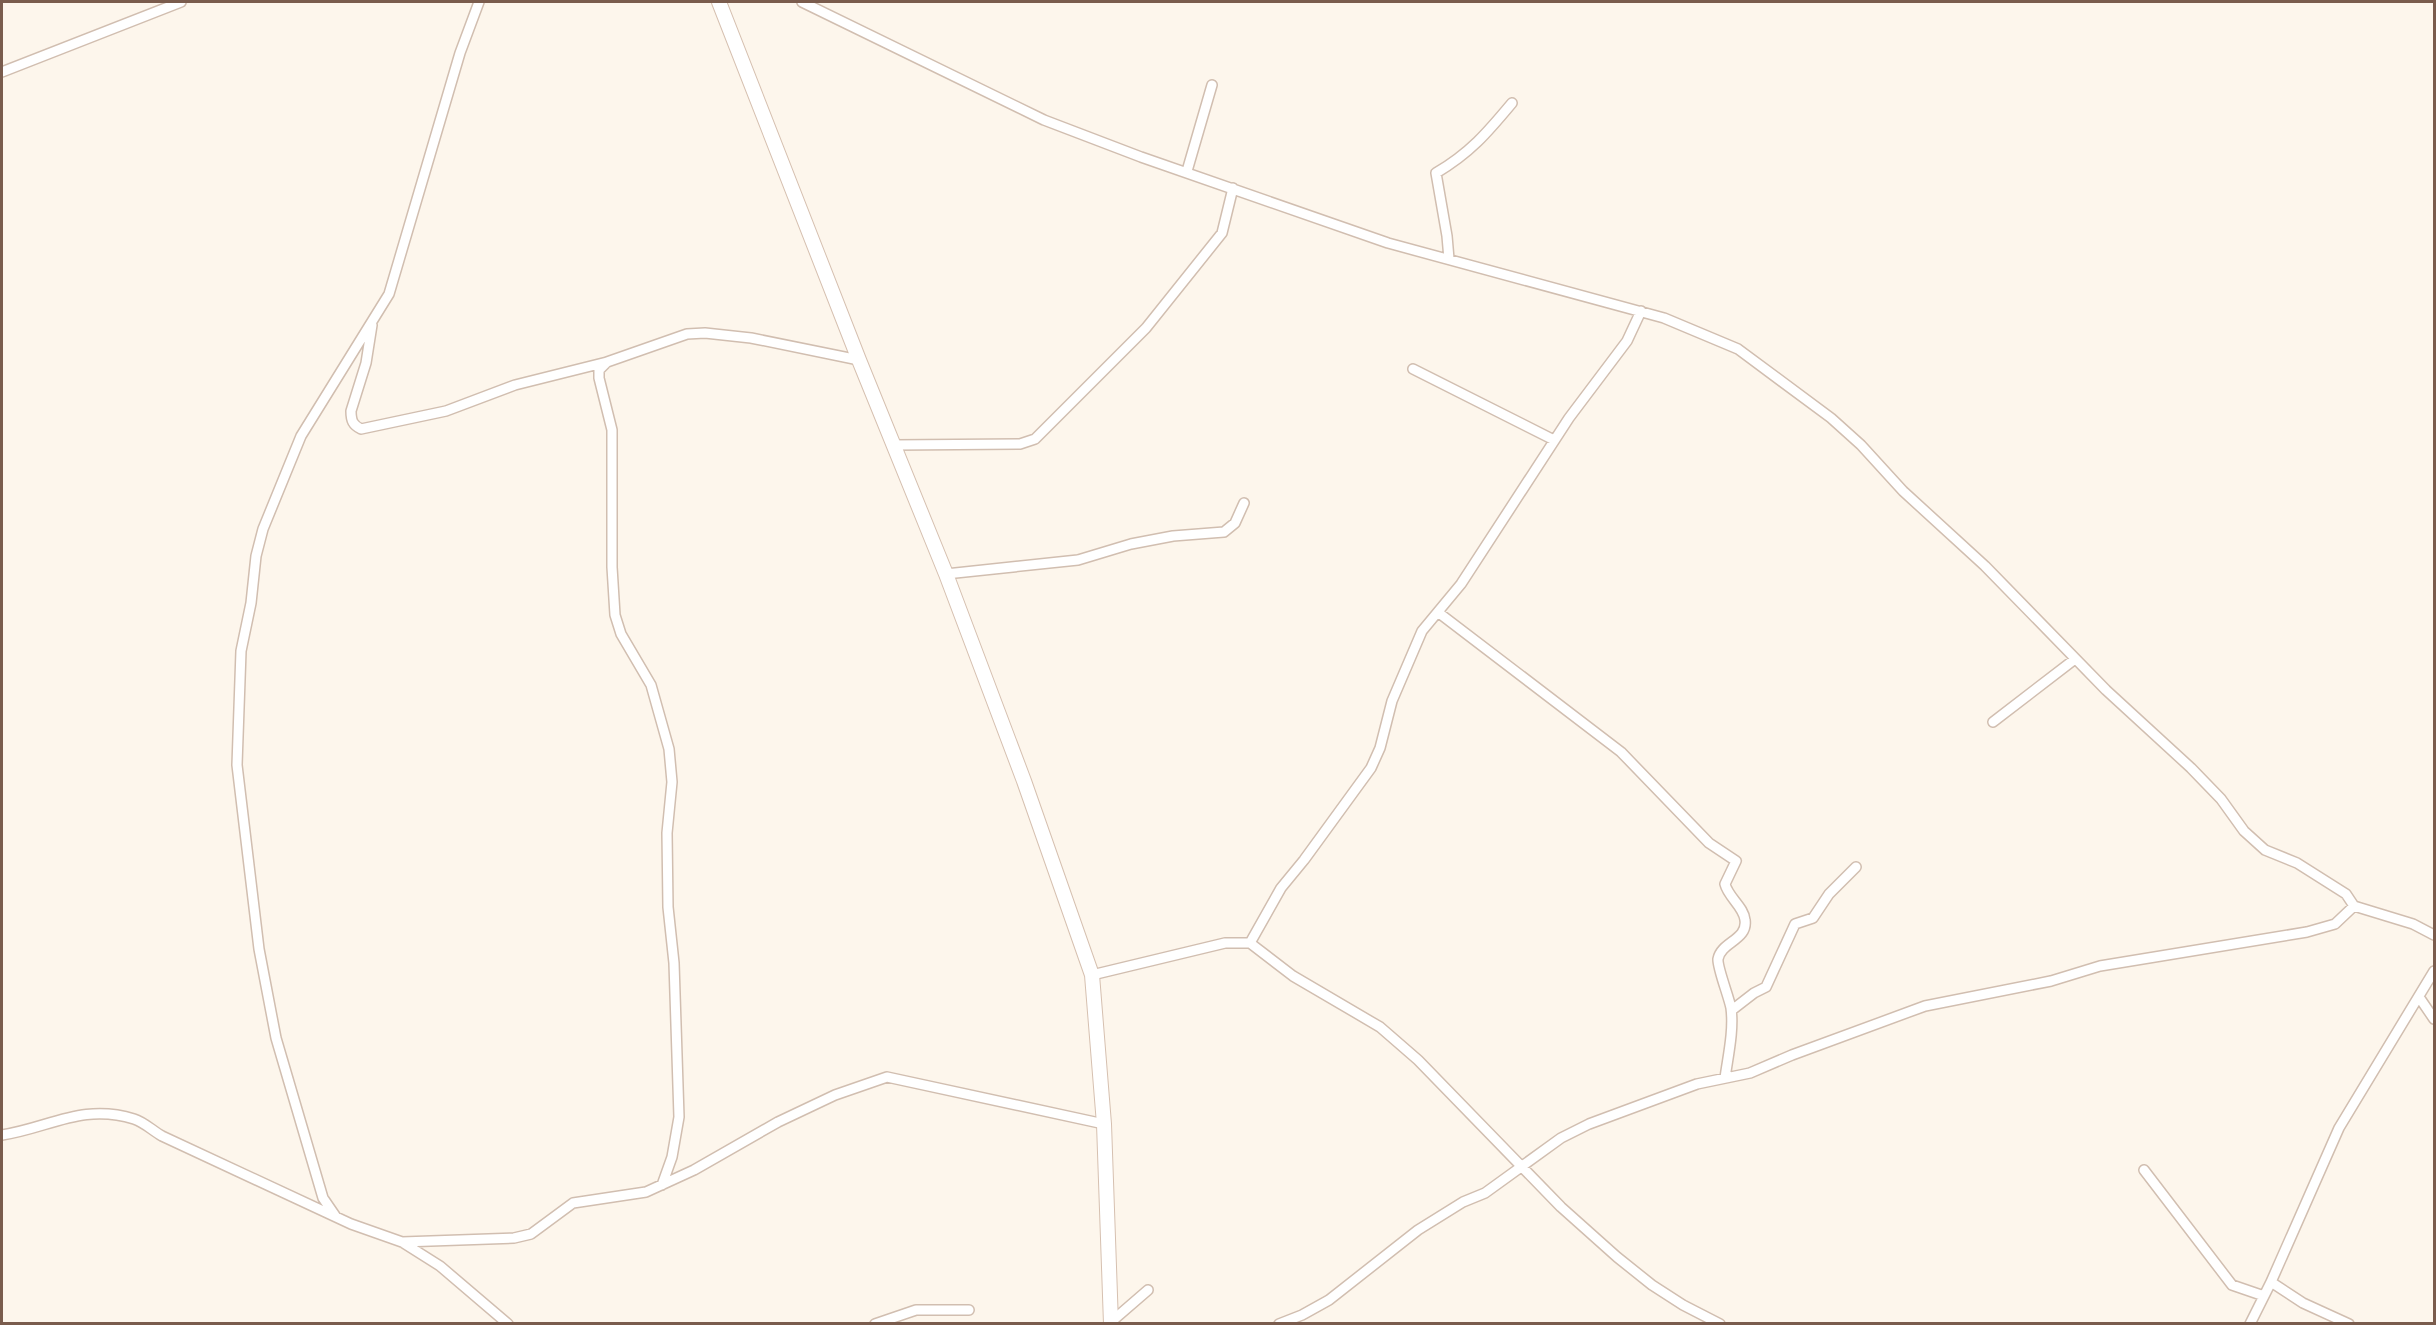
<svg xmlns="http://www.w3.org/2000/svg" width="2436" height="1325" font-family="Quicksand,sans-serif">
<rect width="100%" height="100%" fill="#fdf6ec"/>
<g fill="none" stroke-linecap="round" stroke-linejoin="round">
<defs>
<path id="street" d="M802 2 1044 120 1141 157 1388 243 1664 318 1738 349 1831 418 1861 445 1903 491 1985 566 2106 690 2191 768 2221 799 2244 831 2265 850 2297 863 2346 894 2354 906
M2 72 181 2
M1187 171 1212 85
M1449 259 1447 236 1436 173C1470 153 1487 133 1512 103
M372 325 366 363 351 411C351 421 353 425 361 429L446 411 515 385 607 362
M1413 369 1554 440
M895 445 1020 444 1035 439 1146 328 1222 233 1233 188
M946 574 1078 560 1131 544 1173 536 1224 532 1235 523 1244 503
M1439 613 1621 752 1709 843 1736 861 1725 884C1728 897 1744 907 1745 920 1748 940 1721 942 1718 959 1717 967 1729 997 1731 1008 1734 1030 1728 1056 1725 1078
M1993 722 2075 659
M1250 943 1281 888 1304 860 1371 768 1380 748 1392 701 1422 631 1461 584 1569 418 1627 341 1641 311
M1092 975 1225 943H1250L1293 976 1380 1027 1418 1060 1561 1207 1617 1257 1652 1285 1683 1305 1720 1324
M2419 997 2434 1019
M1732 1010 1754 993 1766 987 1795 924 1813 918 1829 894 1856 867
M2 1135C49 1128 82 1103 134 1119 144 1122 153 1131 162 1136L351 1224 402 1242 440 1266 508 1324
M2144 1170 2232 1285 2264 1296
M662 1185 672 1157 679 1117 674 963 668 907 667 833 672 782 669 749 651 685 621 634 615 615 612 567V430L599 378V370L607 362 687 334 705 333 751 338 859 360
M336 1217 323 1198 276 1038 259 949 237 765 241 651 251 603 256 556 263 529 301 436 389 294 460 53 479 2
M402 1242 514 1238 531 1234 573 1203 646 1192 694 1170 778 1122 835 1095 887 1077 1104 1124
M2271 1282 2303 1303 2349 1324
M1111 1322 1148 1290
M875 1324 916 1310H969
M1279 1324 1302 1315 1329 1300 1418 1230 1463 1202 1485 1193 1561 1138 1589 1124 1697 1084 1750 1073 1792 1055 1925 1006 2051 981 2100 966 2307 932 2335 924 2354 906 2413 924 2434 935
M2250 1324 2271 1282 2339 1128 2434 971"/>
<path id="secondary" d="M719 2 859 360 946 574 1024 781 1092 975 1104 1124 1111 1324"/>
</defs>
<use href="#street" stroke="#d1beb0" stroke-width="12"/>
<use href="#secondary" stroke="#d6c0b0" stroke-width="16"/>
<use href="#street" stroke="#fff" stroke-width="9"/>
<use href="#secondary" stroke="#fff" stroke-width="14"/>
</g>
<rect width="2436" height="1325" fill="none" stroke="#7a5c4d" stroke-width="6"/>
</svg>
